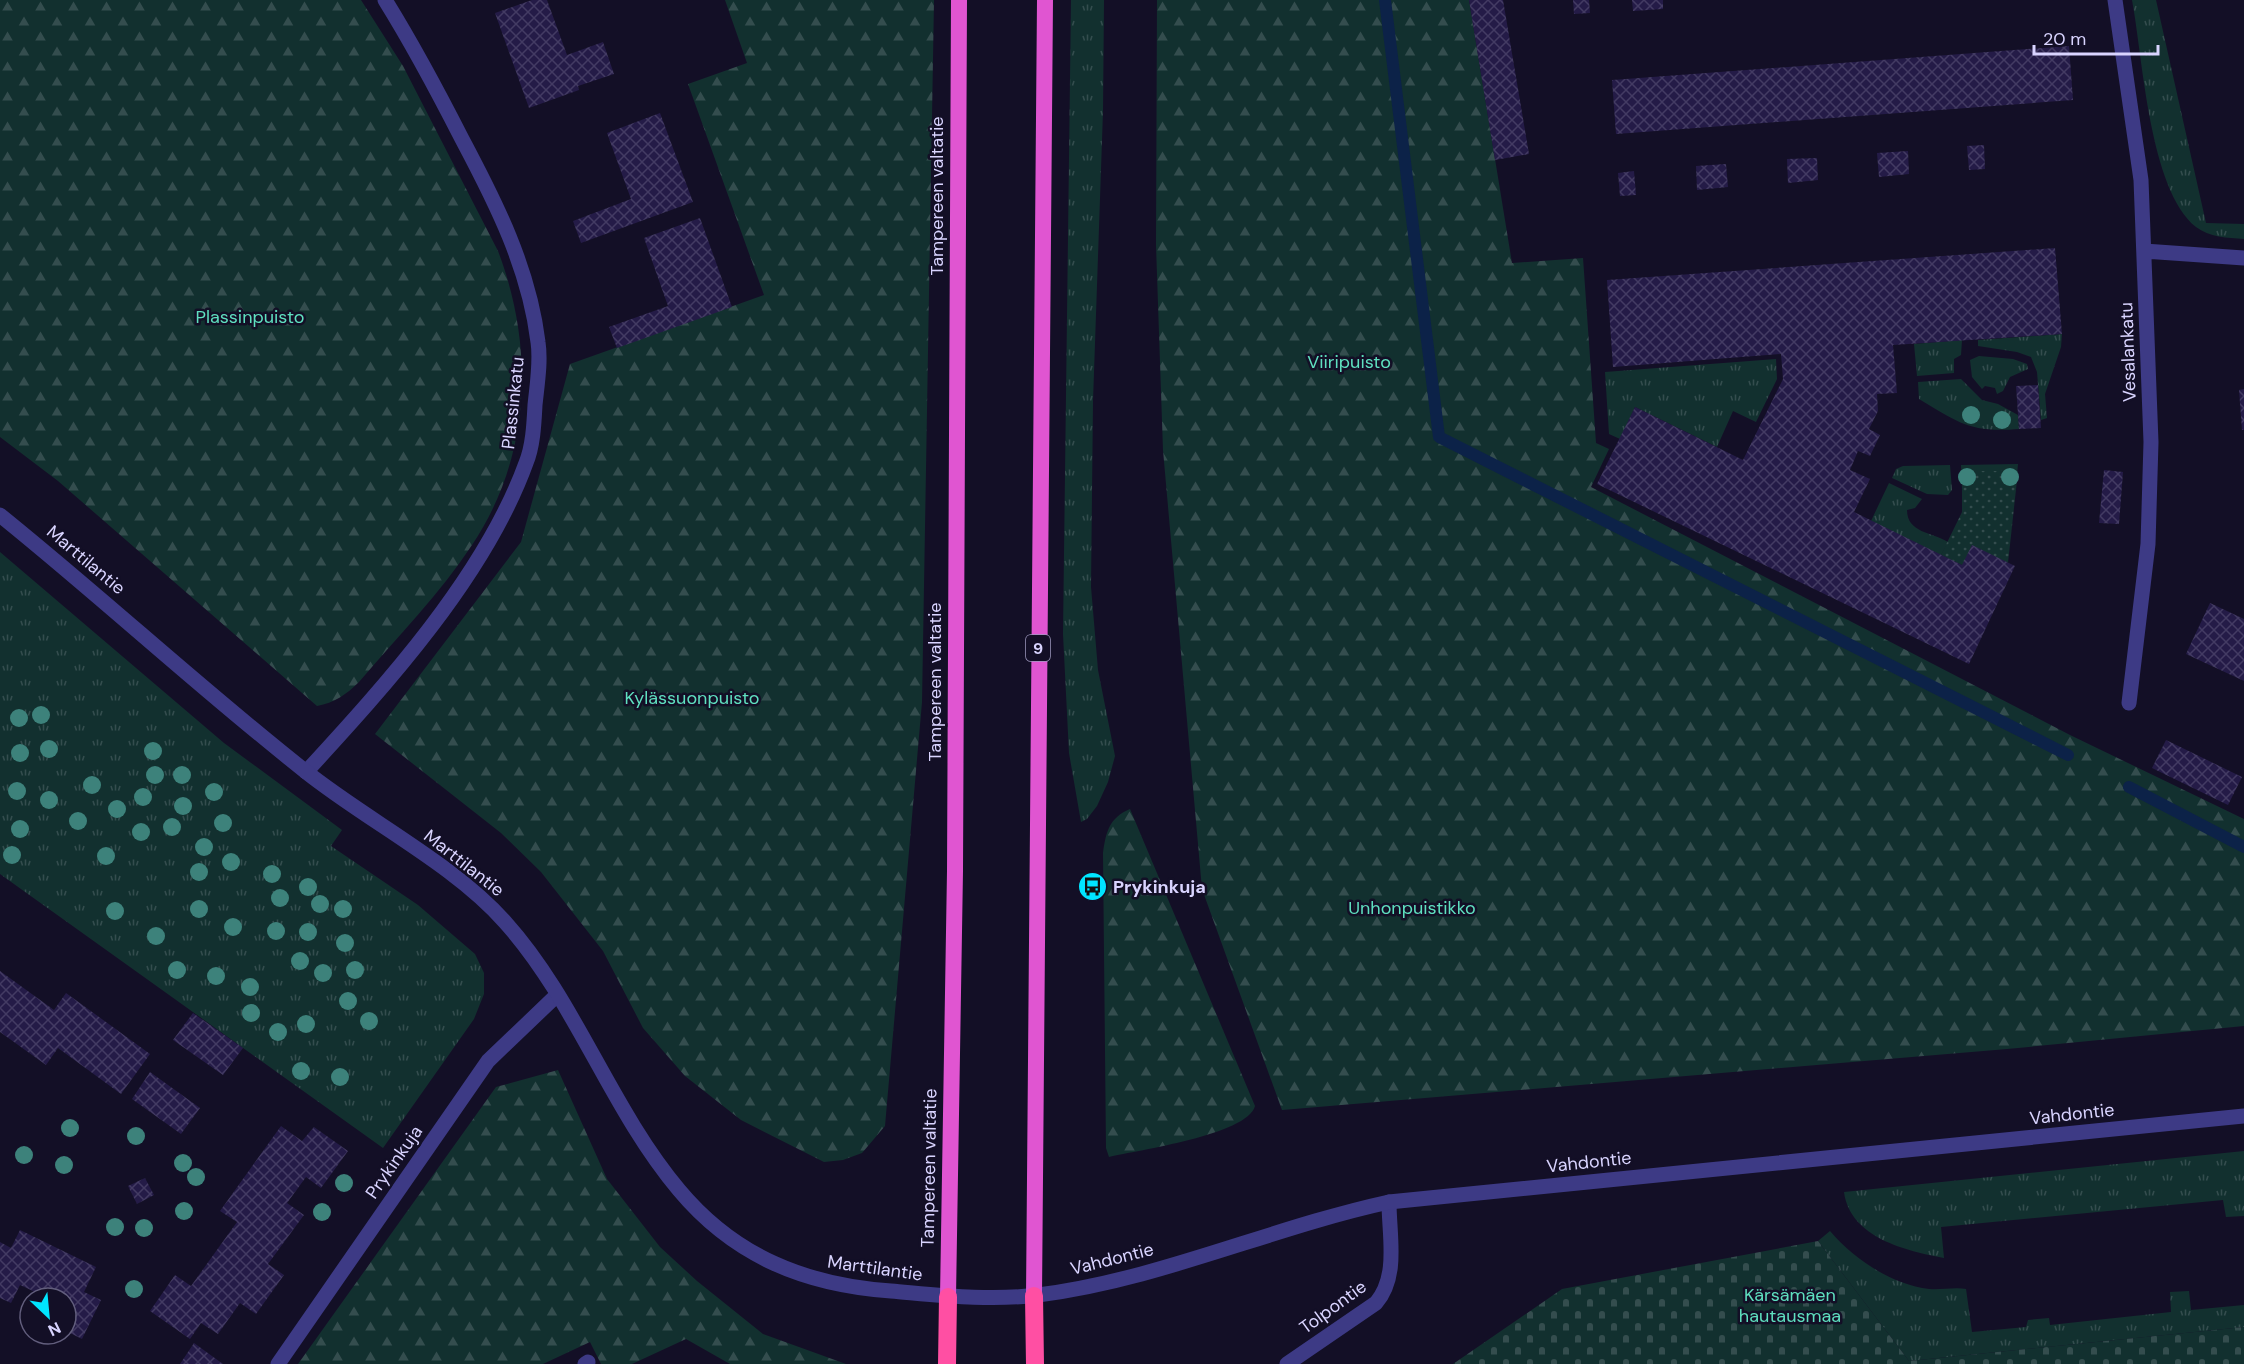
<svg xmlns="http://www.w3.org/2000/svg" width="2244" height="1364" font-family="'DM Sans',sans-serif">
<defs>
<pattern id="grass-tufts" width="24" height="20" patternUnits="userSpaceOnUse" patternTransform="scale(1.5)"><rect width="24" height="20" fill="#12302f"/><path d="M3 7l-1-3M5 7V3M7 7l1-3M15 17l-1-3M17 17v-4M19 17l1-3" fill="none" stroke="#344d4e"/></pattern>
<pattern id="forest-firs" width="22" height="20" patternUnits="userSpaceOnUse" patternTransform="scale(1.5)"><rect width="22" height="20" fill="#12302f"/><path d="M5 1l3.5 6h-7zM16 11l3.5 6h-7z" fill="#344d4e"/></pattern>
<pattern id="cemetery-stones" width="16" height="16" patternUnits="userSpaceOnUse" patternTransform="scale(1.5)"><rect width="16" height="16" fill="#12302f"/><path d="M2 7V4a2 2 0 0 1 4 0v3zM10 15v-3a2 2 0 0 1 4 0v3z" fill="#344d4e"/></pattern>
<pattern id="park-dots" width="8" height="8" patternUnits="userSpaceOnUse" patternTransform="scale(1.5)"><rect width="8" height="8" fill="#12302f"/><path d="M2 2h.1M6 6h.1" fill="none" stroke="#344d4e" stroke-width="1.8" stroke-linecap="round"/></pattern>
<pattern id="building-cross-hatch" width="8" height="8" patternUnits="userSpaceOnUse" patternTransform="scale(1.5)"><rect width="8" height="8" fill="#241b47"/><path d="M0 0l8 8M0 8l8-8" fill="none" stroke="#433b63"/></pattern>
</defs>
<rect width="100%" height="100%" fill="#130f26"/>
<path fill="url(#grass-tufts)" d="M1071 0H1104L1103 111 1093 401 1091 587 1098 670 1115 756 1108 782 1097 806 1087 819 1081 822 1069 753 1063 634Z
M2132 0H2156L2206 223 2244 224V239C2228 238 2209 237 2196 227 2149 189 2143 58 2132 0Z
M2062 334 2061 347 2045 394 2047 418 2041 420 2037 372 2031 357 2017 352 1978 346V340Z
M1962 340 1961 355 1954 359V373L1917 376 1914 344Z
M1979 356 2013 359 2027 364 2028 369 2010 377 2003 391 1997 394 1995 388 1985 386 1982 389 1972 377 1970 360Z
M1776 359 1777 379 1756 422 1733 411 1717 447 1635 407 1620 439 1609 434 1605 372Z
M1961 379 1982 400 1998 404 2018 415 2019 429C1971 433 1959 423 1919 399L1918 382Z
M2018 464 2016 485 1962 489 1961 465Z
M1950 465 1952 490 1948 495 1927 494 1892 478 1896 469 1903 466Z
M1889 483 1922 499 1915 508 1907 510C1907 533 1932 532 1948 542L1941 555 1871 521Z
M0 552 224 743 342 830 331 846 418 905 475 954 484 973V994L474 1019 383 1148 0 874Z
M2244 1151V1216L2226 1217 2223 1200 1941 1227 1944 1258C1907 1251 1850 1238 1844 1192Z
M1830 1231C1855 1260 1891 1284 1929 1289 1942 1290 1955 1287 1966 1289L1972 1332 2026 1327 2028 1320 2049 1318 2050 1325 2171 1312 2170 1292 2189 1291 2191 1310 2244 1305V1327L1909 1361 1818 1241Z"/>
<path fill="url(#forest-firs)" d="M0 0H361L403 66 498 251C535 348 531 457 472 545 440 594 397 637 359 682 347 694 334 703 317 706L58 481 0 437Z
M725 0H934L922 702 885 1126 862 1153 843 1160 824 1162 741 1120 685 1076 643 1028 603 951 541 872 501 833 375 734 521 542 570 364 764 295 688 84 747 63Z
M1157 0H1469L1512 263 1583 258 1596 443 1609 449 1591 487 2070 735 2244 819V1026L2007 1049 1282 1110 1202 889 1163 450 1156 245Z
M1130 809 1255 1106C1247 1135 1138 1150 1109 1157L1106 1148 1103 853C1106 832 1109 818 1130 809Z
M558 1070 607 1179 660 1247 697 1281 763 1334 846 1364H730L686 1339 632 1364H601L590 1342 543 1364H298L496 1087Z"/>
<path fill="url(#cemetery-stones)" d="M1818 1241 1909 1361 2244 1327V1364H1453L1562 1289Z"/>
<path fill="url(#park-dots)" d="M1962 471H2018L2008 563 1962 565 1941 555 1962 512Z"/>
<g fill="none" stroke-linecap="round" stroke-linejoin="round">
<path stroke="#0c2248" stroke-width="12" d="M1385 0 1439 437 2068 755
M2129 787 2244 847"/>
</g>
<path fill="url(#building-cross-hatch)" d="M532 0H547L567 55 603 42 614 74 578 86 579 90 529 108 495 13Z
M1469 0H1503L1529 154 1495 160Z
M1573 0H1589L1590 13 1574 14Z
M1632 0H1663V9L1633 11Z
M2069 46 2073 100 1616 134 1612 80Z
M660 113 693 202 581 243 573 221 631 199 607 133Z
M1984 145 1985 169 1969 170 1967 146Z
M1908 151 1909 174 1879 177 1877 153Z
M1817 158 1818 180 1788 183 1787 159Z
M1726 164 1728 187 1697 190 1696 166Z
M1634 171 1636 195 1620 196 1618 173Z
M700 218 732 307 617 348 609 327 668 306 644 238Z
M2055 248 2062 334 1893 345 1897 393 1877 394 1878 411 1869 429 1880 435 1870 456 1858 451 1850 470 1870 479 1854 512 1962 565 1972 545 2015 566 1969 664 1597 484 1635 407 1743 460 1783 379 1781 354 1613 367 1607 280Z
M2038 385 2041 428 2019 429 2016 386Z
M2244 389V430H2242L2239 390Z
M2104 470 2123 472 2119 524 2099 523Z
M2210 603 2244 619V681L2186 654Z
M2166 740 2242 777 2228 805 2152 768Z
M0 971 54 1010 66 993 150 1054 121 1094 58 1048 46 1065 0 1032Z
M193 1013 243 1048 223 1075 173 1040Z
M150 1072 200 1108 181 1134 132 1099Z
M281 1126 302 1141 314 1127 348 1151 321 1188 306 1177 287 1203 304 1215 268 1264 284 1275 256 1314 240 1303 218 1334 201 1323 190 1339 150 1311 175 1275 191 1286 237 1222 220 1211Z
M145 1178 154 1195 137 1204 128 1186Z
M20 1230 96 1267 84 1292 101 1300 82 1339 66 1331V1298H48L20 1285 11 1303 0 1298V1242L11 1248Z
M194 1343 223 1364H180Z"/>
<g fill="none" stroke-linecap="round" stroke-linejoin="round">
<path stroke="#3d3a85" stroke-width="15" d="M2115 0 2141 180 2151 442 2148 544 2129 703
M2144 251 2244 258
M306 772C386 685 485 576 526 463 533 446 534 424 535 405 537 385 541 362 538 342 529 268 496 203 462 139 438 92 413 45 385 0
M278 1364 488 1061 557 995
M585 1364 588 1362
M1287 1364 1376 1303C1399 1276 1389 1236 1389 1202"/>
<path stroke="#3d3a85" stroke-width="15" d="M0 515C103 598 201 689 305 771 366 820 454 864 505 922 576 1001 610 1108 679 1190 735 1257 806 1285 891 1291 939 1295 989 1301 1038 1295 1158 1280 1270 1228 1389 1202L2244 1116"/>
<path stroke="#e055d1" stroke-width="16" d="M1034 1296 1045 0
M948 1297 955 871 959 0"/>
<path stroke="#ff4fa3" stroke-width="18" d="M1034 1296 1035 1364
M947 1364 948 1297"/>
</g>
<g fill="#3d827b">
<circle cx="1971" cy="415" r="9"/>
<circle cx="2002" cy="420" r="9"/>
<circle cx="1967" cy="477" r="9"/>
<circle cx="2010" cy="477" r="9"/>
<circle cx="41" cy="715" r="9"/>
<circle cx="19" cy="718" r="9"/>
<circle cx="49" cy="749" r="9"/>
<circle cx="153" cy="751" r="9"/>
<circle cx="20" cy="753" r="9"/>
<circle cx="155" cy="775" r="9"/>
<circle cx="182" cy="775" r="9"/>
<circle cx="92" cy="785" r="9"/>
<circle cx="17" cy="791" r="9"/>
<circle cx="214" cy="792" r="9"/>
<circle cx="143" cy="797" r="9"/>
<circle cx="49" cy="800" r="9"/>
<circle cx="183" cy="806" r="9"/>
<circle cx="117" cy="809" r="9"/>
<circle cx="78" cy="821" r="9"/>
<circle cx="223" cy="823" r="9"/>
<circle cx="172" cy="827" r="9"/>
<circle cx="20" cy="829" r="9"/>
<circle cx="141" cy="832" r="9"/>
<circle cx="204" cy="847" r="9"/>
<circle cx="12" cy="855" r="9"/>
<circle cx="106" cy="856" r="9"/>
<circle cx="231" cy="862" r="9"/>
<circle cx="199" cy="872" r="9"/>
<circle cx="272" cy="874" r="9"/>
<circle cx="308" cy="887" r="9"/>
<circle cx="280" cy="898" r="9"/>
<circle cx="320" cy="904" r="9"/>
<circle cx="199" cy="909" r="9"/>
<circle cx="343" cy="909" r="9"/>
<circle cx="115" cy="911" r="9"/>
<circle cx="233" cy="927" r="9"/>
<circle cx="276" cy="931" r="9"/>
<circle cx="308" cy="932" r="9"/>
<circle cx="156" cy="936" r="9"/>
<circle cx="345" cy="943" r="9"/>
<circle cx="300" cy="961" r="9"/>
<circle cx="177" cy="970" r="9"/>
<circle cx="355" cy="970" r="9"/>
<circle cx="323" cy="973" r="9"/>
<circle cx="216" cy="976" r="9"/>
<circle cx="250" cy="987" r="9"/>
<circle cx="348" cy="1001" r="9"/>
<circle cx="251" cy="1013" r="9"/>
<circle cx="369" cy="1021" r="9"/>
<circle cx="306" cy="1024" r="9"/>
<circle cx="278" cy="1032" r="9"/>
<circle cx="301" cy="1071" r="9"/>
<circle cx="340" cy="1077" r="9"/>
<circle cx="70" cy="1128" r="9"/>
<circle cx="136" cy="1136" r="9"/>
<circle cx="24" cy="1155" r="9"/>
<circle cx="183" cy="1163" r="9"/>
<circle cx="64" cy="1165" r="9"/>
<circle cx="196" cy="1177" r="9"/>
<circle cx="344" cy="1183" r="9"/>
<circle cx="184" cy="1211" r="9"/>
<circle cx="322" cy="1212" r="9"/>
<circle cx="115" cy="1227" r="9"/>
<circle cx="144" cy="1228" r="9"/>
<circle cx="134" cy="1289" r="9"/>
</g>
<defs>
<symbol id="bus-disc" viewBox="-11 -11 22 22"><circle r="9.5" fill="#00e5ff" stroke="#130f26"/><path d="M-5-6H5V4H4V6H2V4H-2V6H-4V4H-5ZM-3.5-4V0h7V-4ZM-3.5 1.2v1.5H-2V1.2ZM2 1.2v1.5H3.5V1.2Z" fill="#111"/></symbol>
</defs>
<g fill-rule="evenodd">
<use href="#bus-disc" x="1076" y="870" width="33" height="33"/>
</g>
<g text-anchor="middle" stroke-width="5" stroke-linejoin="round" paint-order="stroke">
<rect fill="#130f26" stroke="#9e99be" stroke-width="1.5" x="1026" y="635" width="24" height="26" rx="4.5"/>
<g font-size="16" font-weight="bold" fill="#d9d4ff">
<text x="1038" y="654">9</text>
</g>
<g font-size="18" fill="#d9d4ff" stroke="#130f26">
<text transform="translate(937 196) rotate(-90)" y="6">Tampereen valtatie</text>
<text transform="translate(2128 352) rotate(-92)" y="6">Vesalankatu</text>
<text transform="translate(513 403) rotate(-84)" y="6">Plassinkatu</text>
<text transform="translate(86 560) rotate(40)" y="6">Marttilantie</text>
<text transform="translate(935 682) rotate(-90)" y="6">Tampereen valtatie</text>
<text transform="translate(464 863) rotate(38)" y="6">Marttilantie</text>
<text transform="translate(2072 1114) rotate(-6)" y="6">Vahdontie</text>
<text transform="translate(394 1162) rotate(-55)" y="6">Prykinkuja</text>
<text transform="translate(1589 1162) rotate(-6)" y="6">Vahdontie</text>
<text transform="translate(929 1168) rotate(-89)" y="6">Tampereen valtatie</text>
<text transform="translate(1112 1259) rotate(-14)" y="6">Vahdontie</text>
<text transform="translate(875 1268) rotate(8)" y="6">Marttilantie</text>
<text transform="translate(1333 1307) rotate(-36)" y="6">Tolpontie</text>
</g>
<g font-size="18" fill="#5fe0c0" stroke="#130f26">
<text x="250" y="323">Plassinpuisto</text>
<text x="1349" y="368">Viiripuisto</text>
<text x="692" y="704">Kylässuonpuisto</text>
<text x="1412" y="914">Unhonpuistikko</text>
<text x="1790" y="1301">Kärsämäen<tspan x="1790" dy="21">hautausmaa</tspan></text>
</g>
<g font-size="18" font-weight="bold" fill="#d9d4ff" stroke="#130f26" text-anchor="start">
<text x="1113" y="893">Prykinkuja</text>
</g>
</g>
<g transform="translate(48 1316) rotate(154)"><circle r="28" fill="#130f26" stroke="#625e7d" stroke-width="1.5"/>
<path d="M0-4.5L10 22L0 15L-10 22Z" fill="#00e5ff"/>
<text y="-9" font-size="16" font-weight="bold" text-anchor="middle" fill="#d9d4ff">N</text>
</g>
<path d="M2034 45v9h124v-9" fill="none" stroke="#d9d4ff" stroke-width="3"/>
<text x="2043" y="45" font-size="18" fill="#d9d4ff" stroke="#130f26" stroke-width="4.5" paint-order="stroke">20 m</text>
</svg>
